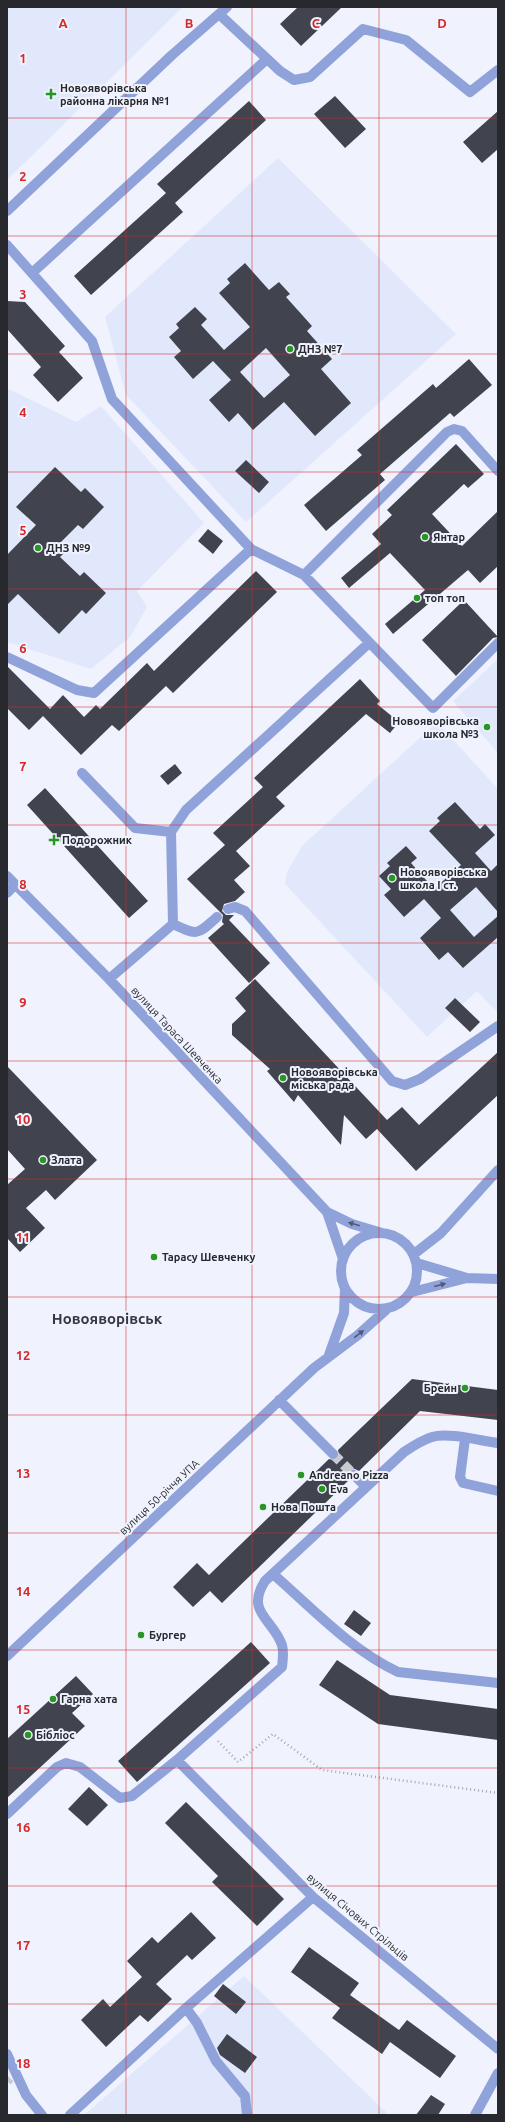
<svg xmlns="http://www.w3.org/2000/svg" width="505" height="2122" font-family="Ubuntu,sans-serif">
<rect width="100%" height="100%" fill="#f0f3fe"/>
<path fill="#e1e8fc" d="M7 7H183L7 180Z
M278 158 456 334 246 522 126 395 105 317Z
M9 389 76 422 101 406 204 523 137 591 147 607 130 637 91 669 7 642V391Z
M498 659V753L453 701Z
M437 722 498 789V1013L477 991 427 1037 285 884 287 872 302 846Z
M244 1976 389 2115H84Z"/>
<path fill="#41444e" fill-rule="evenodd" d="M298 7H342L301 46 280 24Z
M335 96 366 129 345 148 314 114Z
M249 101 266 120 175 203 183 212 91 295 74 276 166 193 157 184Z
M498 111V149L482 163 463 142Z
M245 263 269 290 279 282 290 294 286 297 312 326 307 331 332 359 321 369 351 403 315 436 284 402 253 430 238 413 229 422 209 400 231 380 213 361 193 379 174 357 181 351 169 337 179 328 176 324 195 307 207 319 201 325 224 350 250 327 219 293 230 283 227 279ZM266 348 290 375 264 398 240 372Z
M7 301 25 302 65 346 59 352 83 378 58 402 33 375 41 367 7 329Z
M469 359 492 385 454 417 450 413 380 474 385 480 326 531 304 505 362 455 357 450 433 384 436 388Z
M456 444 484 474 468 488 464 484 432 514 462 546 498 511V566L480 583 468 570 393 634 385 624 425 590 390 553 349 588 341 578 381 544 372 534 392 515 387 510Z
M246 460 269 482 259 493 235 471Z
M55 467 81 492 85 488 104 507 83 529 78 525 59 544 66 551 60 557 80 576 84 572 106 593 86 614 82 610 59 634 18 594 7 605V555L36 525 16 507Z
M208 529 223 541 213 554 198 541Z
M256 571 277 592 173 693 166 686 119 731 112 725 81 755 43 716 29 730 7 708V666L50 709 63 695 84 717 96 705 100 709 147 663 154 671Z
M464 600 498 637 493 638 456 676 422 640Z
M360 679 380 701 377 704 399 722 390 733 366 714 276 797 285 806 236 851 250 866 234 880 245 892 235 901 224 904 222 911 226 915H234L229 920 270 963 249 983 208 938 224 924 222 922 223 915 187 879 225 845 213 833 263 787 254 778Z
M175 764 182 773 168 785 160 776Z
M45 788 148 901 129 918 27 805Z
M455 802 480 829 485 824 495 835 475 853 491 871 498 864V912L476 887 450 910 474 937 498 916V937L463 968 448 952 439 960 420 938 441 918 424 899 404 917 384 895 391 889 379 876 390 866 387 863 406 846 417 858 411 863 434 889 461 865 429 831 440 821 437 818Z
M255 979 387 1120 402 1107 419 1125 498 1052V1095L416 1171 377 1129 366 1139 344 1115 341 1145 298 1095 294 1102 267 1071 270 1069 232 1035V1024L246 1011 235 998Z
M455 998 480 1022 470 1032 445 1008Z
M7 1066 97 1160 55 1200 46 1190 26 1208 45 1228 20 1252 7 1238V1185L25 1169 7 1149Z
M412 1379 498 1390V1420L420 1411 359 1471 355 1469 350 1470 348 1474 349 1480 222 1603 210 1591 193 1607 173 1587 197 1563 209 1575 329 1459 334 1460 337 1459 339 1455 338 1450Z
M354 1610 371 1623 361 1636 344 1624Z
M251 1642 270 1663 137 1782 118 1761Z
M337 1660 390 1695 498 1709V1740L378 1724 319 1685Z
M76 1676 93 1694 72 1713 85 1726 7 1798V1739Z
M89 1787 108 1805 87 1826 68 1809Z
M186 1802 284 1899 257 1926 212 1882 218 1876 165 1823Z
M191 1912 216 1938 192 1960 187 1955 156 1984 172 1999 148 2022 140 2015 106 2047 81 2020 103 1999 110 2007 142 1977 127 1961 152 1937 158 1943Z
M309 1947 359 1983 350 1995 399 2030 407 2020 456 2056 440 2078 390 2042 382 2054 332 2018 340 2008 291 1972Z
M223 1984 246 2002 236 2014 214 1996Z
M227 2034 257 2057 245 2073 220 2055 217 2048Z
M431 2095 445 2104 438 2115H416Z"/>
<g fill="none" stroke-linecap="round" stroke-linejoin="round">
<path stroke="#c8cbd4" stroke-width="10" stroke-dasharray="10 5" stroke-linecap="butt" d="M333 1454 354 1475
M7 2081 10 2078"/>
<path stroke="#a3a6ae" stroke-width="2.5" stroke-dasharray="1 3" stroke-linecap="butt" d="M218 1741 238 1762 273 1734 322 1770 498 1793"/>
<path stroke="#90a2da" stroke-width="10" d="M219 14 280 71 294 80 310 77 363 29 406 40 470 92 498 70
M7 211 172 55 227 7
M7 245 92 341 112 399 251 549 304 575 433 708 498 643
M32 273 267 59
M304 575 447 432 454 429 462 431 498 471
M7 657 77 690 94 693 251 549
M82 773 135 828 171 832
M7 876 109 979 327 1212 352 1224 382 1233
M7 893 15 885
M228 909 235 907 245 911 392 1081 405 1085 420 1079 498 1026
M173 924C198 936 197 935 217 917
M109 979 173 924 171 832 186 810 369 643
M327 1212 343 1259
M341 1271a38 38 0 1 1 76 0a38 38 0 1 1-76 0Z
M414 1254 441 1233 498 1170
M417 1263 467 1278 498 1279
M412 1292 467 1278
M329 1355 344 1313 345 1288
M279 1400 333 1454
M465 1439 460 1477 463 1483 498 1491
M354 1475 366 1487
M273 1574C312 1608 351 1650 398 1672L498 1683
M7 1656 314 1368 358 1335 387 1309
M177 1760 313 1897 498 2049
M7 1814 57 1767 66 1763 80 1767 120 1798 132 1796 177 1760 282 1667C283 1659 284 1652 282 1645 273 1619 245 1612 265 1581L404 1452C413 1446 422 1440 432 1437 448 1432 481 1441 498 1443
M186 2008 197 2023 216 2061 245 2096 247 2115
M7 2054 26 2095 42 2115
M70 2115 186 2008 313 1897
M475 2115 498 2073"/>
</g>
<defs><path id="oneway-solid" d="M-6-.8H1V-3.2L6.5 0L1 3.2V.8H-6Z"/></defs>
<g fill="#515973">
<use href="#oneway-solid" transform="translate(354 1224) rotate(-164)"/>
<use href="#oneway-solid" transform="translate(440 1285) rotate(-15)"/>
<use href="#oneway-solid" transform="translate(359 1334) rotate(-38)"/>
</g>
<path fill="none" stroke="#d62828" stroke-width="1" stroke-opacity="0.55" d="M126 7V2115M252 7V2115M379 7V2115M7 118H498M7 236H498M7 354H498M7 472H498M7 589H498M7 707H498M7 825H498M7 943H498M7 1061H498M7 1179H498M7 1297H498M7 1415H498M7 1533H498M7 1650H498M7 1768H498M7 1886H498M7 2004H498"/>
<g fill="#279622" stroke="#f0f3fe" stroke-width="1.5">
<path d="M49 88h4v4h4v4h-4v4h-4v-4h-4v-4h4z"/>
<circle cx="290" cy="349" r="4"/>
<circle cx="425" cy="537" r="4"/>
<circle cx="38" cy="548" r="4"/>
<circle cx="417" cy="598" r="4"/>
<circle cx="487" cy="727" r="4"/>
<path d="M52 834h4v4h4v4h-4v4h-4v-4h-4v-4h4z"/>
<circle cx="392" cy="878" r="4"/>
<circle cx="283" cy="1078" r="4"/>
<circle cx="43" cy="1160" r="4"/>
<circle cx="154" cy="1257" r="4"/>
<circle cx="465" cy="1388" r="4"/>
<circle cx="301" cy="1475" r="4"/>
<circle cx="322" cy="1489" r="4"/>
<circle cx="263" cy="1507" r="4"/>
<circle cx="141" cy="1635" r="4"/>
<circle cx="53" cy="1699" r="4"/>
<circle cx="28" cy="1735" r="4"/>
</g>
<g text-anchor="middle" stroke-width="4" stroke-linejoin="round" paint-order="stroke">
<g font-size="11" font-weight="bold" fill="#27292e" stroke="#f0f3fe" text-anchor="start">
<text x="60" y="92">Новояворівська<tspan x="60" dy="13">районна лікарня №1</tspan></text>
<text x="298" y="353">ДНЗ №7</text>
<text x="433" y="541">Янтар</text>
<text x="46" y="552">ДНЗ №9</text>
<text x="425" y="602">топ топ</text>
<text x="479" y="725" text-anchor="end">Новояворівська<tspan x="479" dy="13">школа №3</tspan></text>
<text x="62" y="844">Подорожник</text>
<text x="400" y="876">Новояворівська<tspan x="400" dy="13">школа І ст.</tspan></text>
<text x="291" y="1076">Новояворівська<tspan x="291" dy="13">міська рада</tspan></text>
<text x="51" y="1164">Злата</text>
<text x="162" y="1261">Тарасу Шевченку</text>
<text x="457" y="1392" text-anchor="end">Брейн</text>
<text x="309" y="1479">Andreano Pizza</text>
<text x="330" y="1493">Eva</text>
<text x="271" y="1511">Нова Пошта</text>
<text x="149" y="1639">Бургер</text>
<text x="61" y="1703">Гарна хата</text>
<text x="36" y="1739">Бібліос</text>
</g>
<g font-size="11" fill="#27292e" stroke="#f0f3fe">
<text transform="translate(177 1035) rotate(47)" y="4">вулиця Тараса Шевченка</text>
<text transform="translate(159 1497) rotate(-43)" y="4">вулиця 50-річчя УПА</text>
<text transform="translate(358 1917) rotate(40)" y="4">вулиця Січових Стрільців</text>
</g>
<g font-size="15" font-weight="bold" fill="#363943" stroke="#f0f3fe">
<text x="107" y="1324">Новояворівськ</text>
</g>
</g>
<g font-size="13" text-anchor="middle" font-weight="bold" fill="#d62828" stroke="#f0f3fe" stroke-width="4" stroke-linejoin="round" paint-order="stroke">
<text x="63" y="28">A</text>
<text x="189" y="28">B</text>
<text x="316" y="28">C</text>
<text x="442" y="28">D</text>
<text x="23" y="63">1</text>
<text x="23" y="181">2</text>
<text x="23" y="299">3</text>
<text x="23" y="417">4</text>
<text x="23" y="535">5</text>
<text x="23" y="653">6</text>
<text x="23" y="771">7</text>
<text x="23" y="889">8</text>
<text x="23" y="1007">9</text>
<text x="23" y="1124">10</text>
<text x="23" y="1242">11</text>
<text x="23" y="1360">12</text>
<text x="23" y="1478">13</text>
<text x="23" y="1596">14</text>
<text x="23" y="1714">15</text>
<text x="23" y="1832">16</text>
<text x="23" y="1950">17</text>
<text x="23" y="2068">18</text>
</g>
<rect width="505" height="2122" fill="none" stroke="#27292e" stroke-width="16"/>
</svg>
